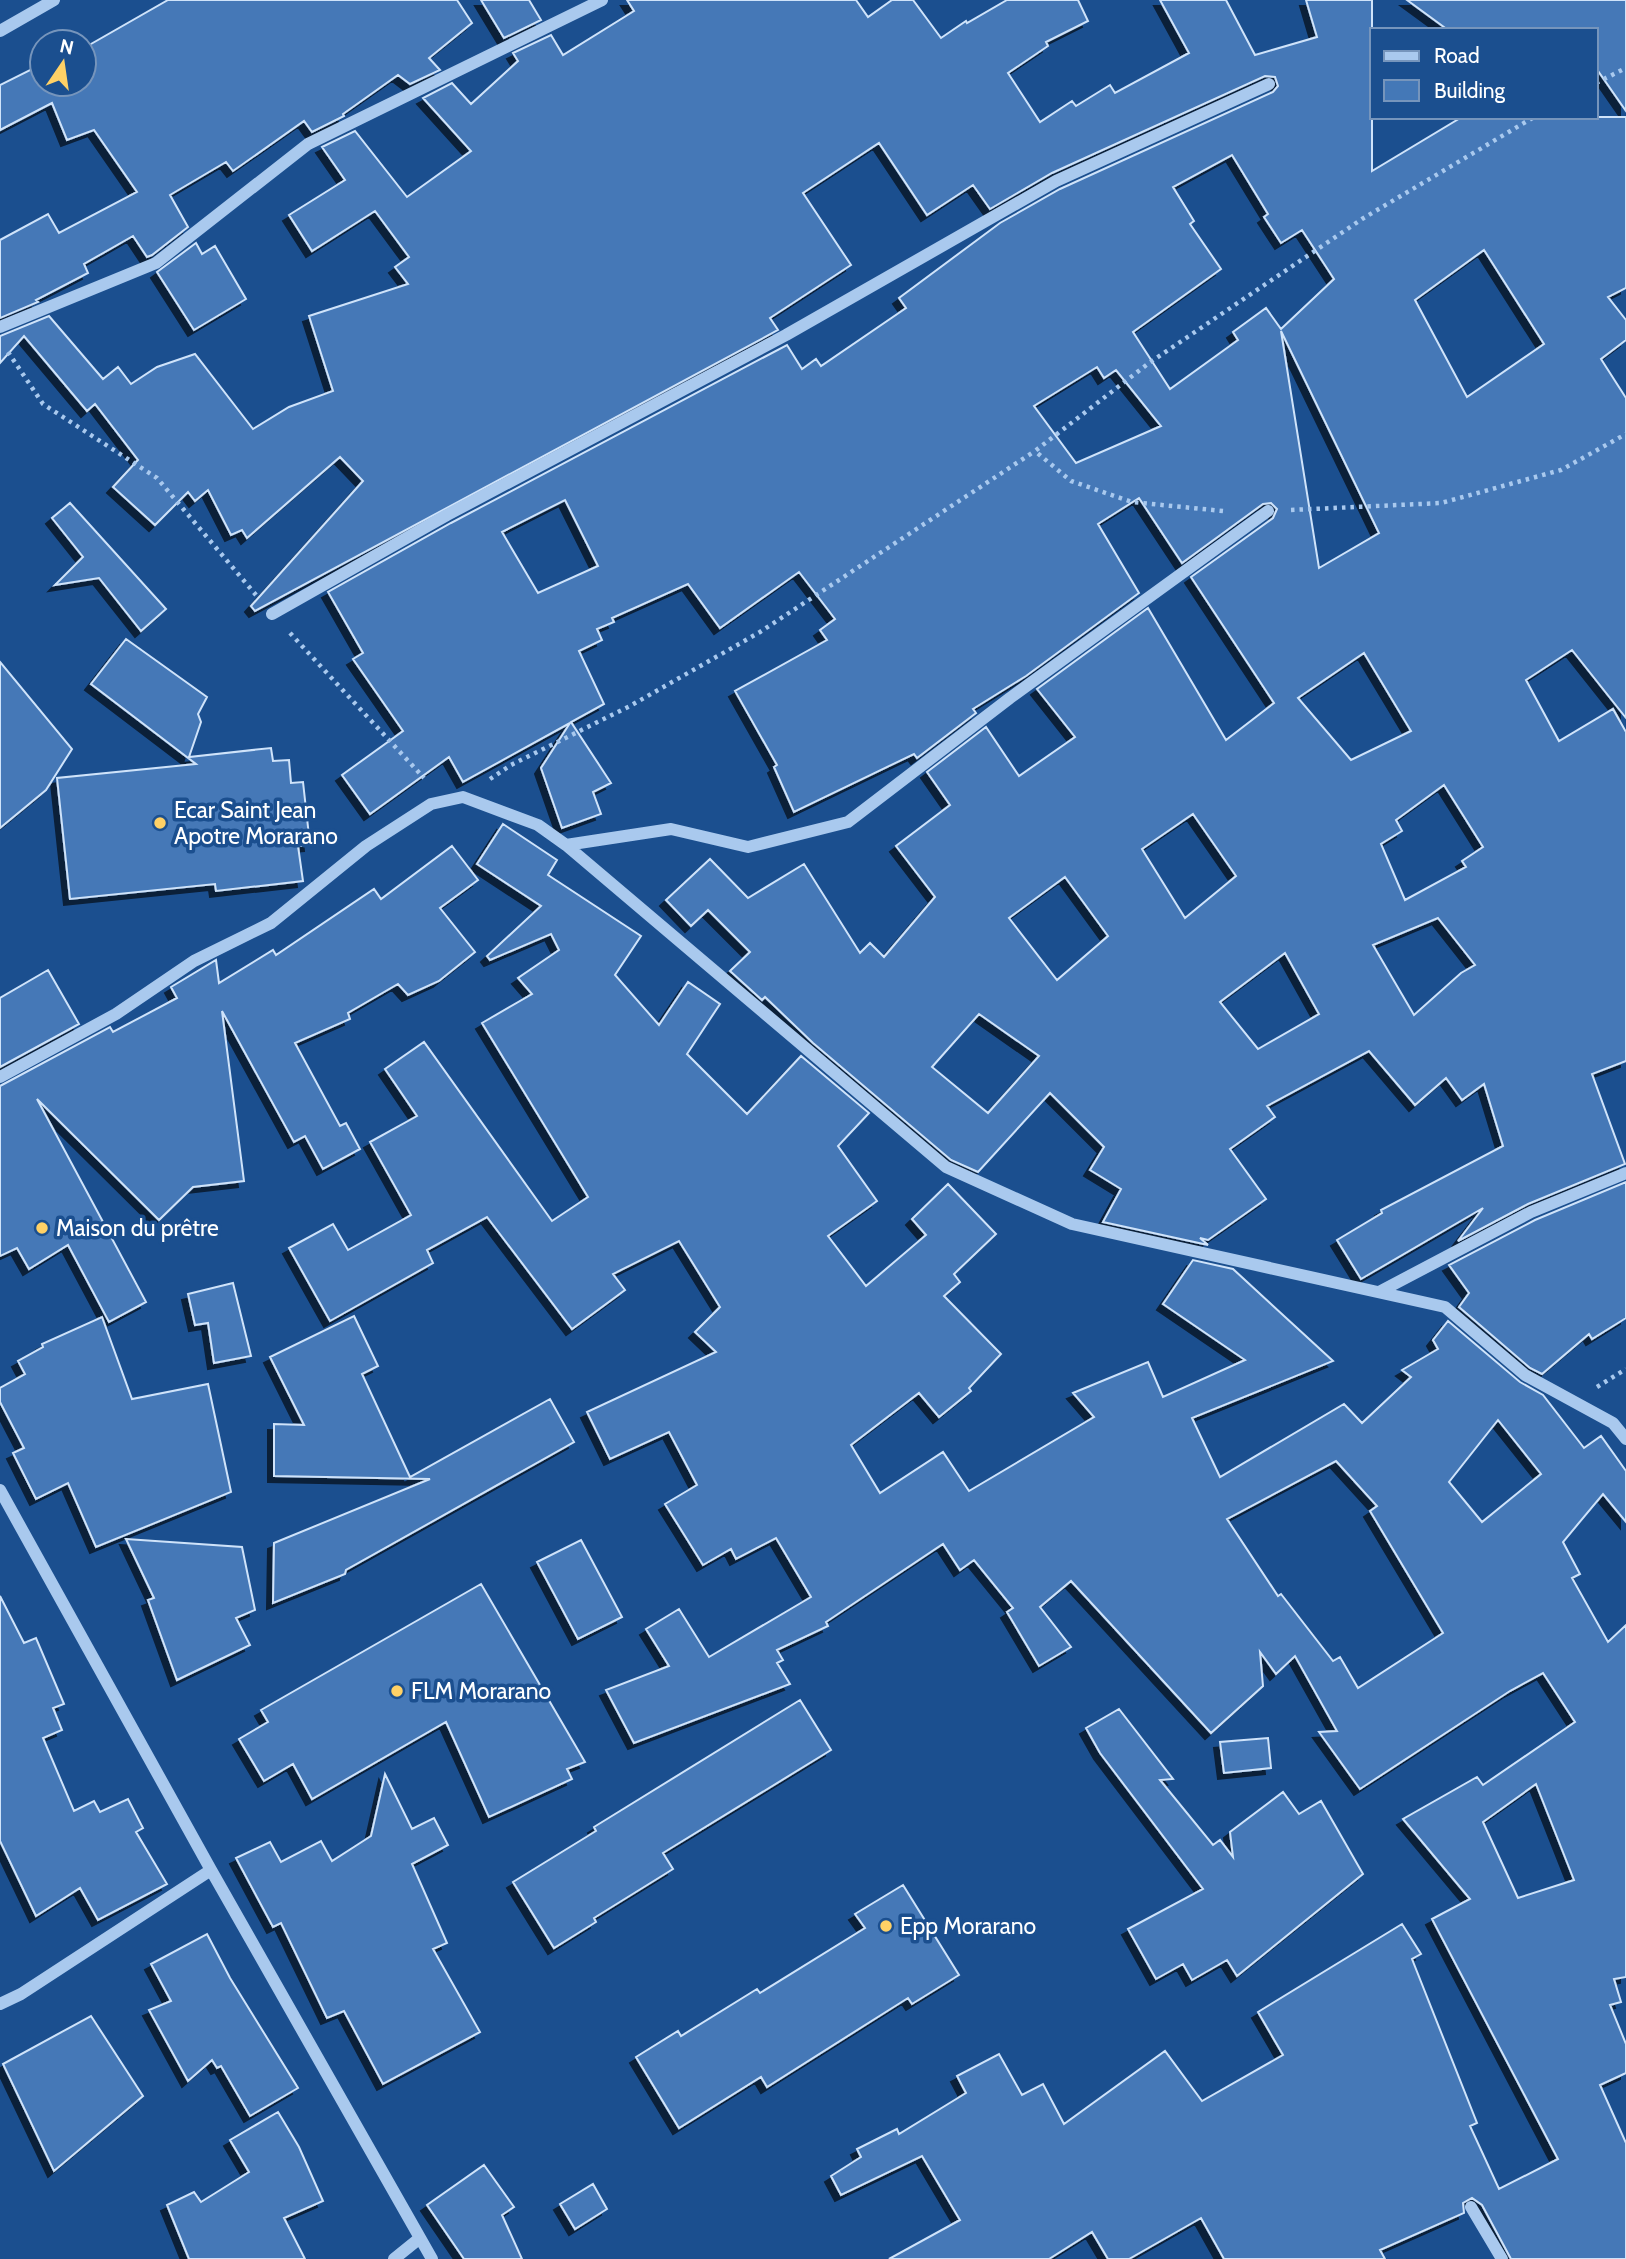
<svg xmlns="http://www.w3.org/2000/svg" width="1626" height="2259" font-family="Cabin,sans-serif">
<defs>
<filter id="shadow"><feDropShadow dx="-6" dy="6" stdDeviation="0" flood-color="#0009"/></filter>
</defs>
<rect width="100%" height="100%" fill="#1b4f8f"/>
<path fill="#4478b7" stroke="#cfe3fa" stroke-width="2" fill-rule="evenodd" filter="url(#shadow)" d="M168 0H457L472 23 429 58 440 70 410 84 398 75 343 114 344 116 312 132 304 121 233 171 226 162 170 195 188 227 152 255 147 257 133 236 84 264 88 273 36 300 38 302 0 318V240L48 214 59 233 137 192 94 130 67 140 52 103 0 130V85L42 64V84H84V48Z
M481 0H529L541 20 504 38Z
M627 0H856L868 17 892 0H913L941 38 966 21 967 23 1007 0H1078L1088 21 1046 42 1048 46 1008 73 1040 122 1072 101 1076 106 1110 85 1115 93 1189 53 1160 0H1226L1255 55 1317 37 1306 0H1372V171L1462 117H1626V288L1608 297 1626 320V340L1601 359 1626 398V718L1572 650 1526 680 1559 741 1613 709 1626 732V1061L1592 1074 1625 1164 1528 1204 1458 1241 1483 1208 1361 1279 1337 1240 1382 1213 1381 1210 1503 1146 1484 1084 1462 1100 1446 1078 1415 1105 1369 1051 1267 1106 1275 1117 1230 1149 1266 1199 1208 1240 1200 1238 1208 1245 1103 1222 1121 1189 1090 1170 1104 1147 1050 1093 978 1172 951 1160 813 1043 765 997 762 1000 730 971 750 952 708 910 691 926 666 900 710 859 748 898 804 864 860 953 870 943 884 957 935 897 896 846 950 805 927 772 986 727 1019 776 1075 737 1037 689 1148 608 1226 740 1274 703 1191 577 1273 518 1277 509 1271 503 1263 504 1182 563 1139 498 1098 524 1139 593 1026 676 973 709 976 713 917 758 914 754 794 812 774 767 777 765 735 691 827 640 820 630 835 619 799 572 720 628 688 584 612 618 614 622 597 629 602 640 579 651 604 704 571 722 611 783 593 792 601 814 562 828 541 768 570 723 463 782 449 757 370 814 342 775 403 731 353 659 363 653 328 592 451 523 787 345 802 369 816 359 821 366 906 308 899 298 1000 223 1060 189 1273 92 1278 86 1275 77 1265 76 1052 173 990 209 973 185 927 215 879 143 803 193 851 265 770 318 778 330 255 611 251 606 363 481 340 457 247 538 242 530 231 535 208 490 195 501 188 492 155 525 113 487 138 460 95 404 87 411 24 336 0 363V336L49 316 103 379 118 367 131 384 157 367 195 354 253 429 289 407 333 391 309 316 408 284 395 267 409 257 375 211 312 251 289 215 345 180 322 147 355 131 407 197 471 151 423 98 452 83 471 104 518 61 513 53 551 35 563 55 634 11ZM1232 155 1268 214 1264 217 1281 243 1302 230 1334 279 1281 329 1266 308 1233 332 1238 340 1170 389 1133 332 1221 269 1190 224 1194 221 1173 187ZM1484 250 1544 344 1467 397 1415 300ZM1281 331 1379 533 1319 568ZM1097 367 1104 378 1116 370 1161 426 1076 463 1034 406ZM565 500 598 566 538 593 502 532ZM1364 653 1411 731 1351 760 1298 698ZM1444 785 1483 847 1462 861 1466 867 1405 900 1381 844 1402 831 1396 820ZM1193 814 1236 876 1185 918 1142 849ZM1065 877 1108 936 1057 980 1009 918ZM1438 918 1475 965 1461 973 1414 1015 1373 945ZM1285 953 1319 1014 1258 1049 1220 1002ZM979 1014 1039 1056 988 1113 932 1067Z
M1407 0H1626V111L1596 68V30H1448Z
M196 243 202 254 215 246 246 299 194 330 157 272Z
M70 503 166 609 141 631 99 578 55 585 83 557 52 518Z
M126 639 207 697 198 714 201 722 189 757 271 748 273 761 289 760 291 783 303 782 310 845 298 846 303 881 216 891 215 884 70 899 57 778 196 764 91 684Z
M0 662 72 749 46 790 0 828Z
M503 824 557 860 548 875 641 936 615 975 659 1025 688 982 720 1004 687 1054 747 1114 801 1056 869 1113 838 1146 877 1201 828 1236 866 1286 926 1235 912 1219 948 1184 996 1234 954 1274 960 1282 944 1296 1001 1354 969 1388 971 1391 939 1417 919 1393 851 1445 880 1493 943 1452 969 1491 1094 1417 1073 1393 1148 1362 1163 1397 1245 1360 1163 1304 1193 1260 1233 1269 1333 1361 1192 1418 1220 1477 1344 1404 1362 1423 1411 1377 1402 1370 1438 1349 1433 1340 1448 1321 1520 1382 1543 1395 1584 1448 1601 1436 1626 1471V1522L1603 1494 1563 1542 1580 1574 1572 1578 1608 1642 1626 1625V1977L1614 1979 1621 2002 1610 2005 1626 2044V2073L1600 2085 1626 2143V2259H1511L1482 2205 1472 2198 1463 2203 1464 2213 1380 2250 1385 2259H1224L1201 2218 1129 2259H1108L1092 2232 1049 2259H889L960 2220 922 2156 841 2195 831 2176 861 2157 857 2149 897 2129 899 2134 966 2093 957 2076 999 2054 1022 2095 1043 2084 1064 2124 1165 2051 1202 2101 1283 2055 1258 2012 1402 1924 1421 1954 1412 1959 1477 2123 1470 2126 1499 2189 1558 2159 1432 1919 1470 1899 1403 1819 1477 1777 1483 1785 1575 1722 1543 1673 1510 1691 1360 1789 1319 1732 1337 1731 1295 1656 1276 1674 1260 1652 1263 1686 1211 1733 1071 1581 1040 1607 1071 1647 1039 1666 1007 1612 1013 1608 974 1560 960 1570 943 1544 826 1622 828 1626 777 1650 783 1660 777 1663 790 1684 634 1743 606 1690 669 1666 646 1629 679 1609 709 1657 811 1597 776 1538 736 1559 731 1549 703 1565 665 1504 697 1485 669 1432 610 1459 587 1412 716 1352 695 1332 720 1307 679 1241 613 1274 625 1290 572 1329 487 1217 427 1250 433 1263 330 1321 289 1248 333 1224 348 1250 411 1215 370 1142 417 1116 385 1069 424 1042 552 1221 588 1197 482 1023 532 994 518 978 559 950 551 934 490 960 487 956 541 906 477 864ZM1498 1420 1541 1474 1482 1522 1449 1482ZM1336 1461 1377 1506 1370 1511 1443 1633 1358 1688 1340 1657 1333 1661 1281 1594 1278 1596 1227 1519ZM1536 1784 1574 1880 1518 1898 1483 1822Z
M452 846 478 880 440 908 475 952 439 981 408 995 398 984 348 1013 350 1019 295 1043 340 1126 346 1123 360 1149 323 1169 305 1136 294 1142 222 1011 244 1181 193 1187 159 1220 37 1099 146 1302 109 1322 68 1245 29 1269 17 1248 0 1256V1086L110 1027 113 1032 177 998 171 987 216 960 219 983 273 950 276 955 374 889 381 899Z
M48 970 79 1024 0 1067V998Z
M1626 1182V1318L1592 1339 1589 1334 1542 1374 1530 1368 1459 1307 1469 1293 1449 1265 1535 1220Z
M233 1283 251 1356 214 1363 208 1323 195 1325 188 1294Z
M354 1316 378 1366 362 1374 410 1477 550 1399 574 1442 346 1570 345 1574 273 1603 274 1543 430 1479 274 1476V1424L304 1425 270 1357Z
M102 1317 132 1399 208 1384 231 1492 96 1547 68 1483 36 1499 13 1453 24 1448 0 1402V1388L25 1374 18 1361 43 1347 42 1344Z
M126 1539 242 1547 255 1610 236 1618 250 1645 177 1680 148 1600 154 1598Z
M581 1540 622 1617 578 1639 537 1562Z
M481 1584 585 1762 567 1769 572 1779 489 1817 446 1722 312 1799 293 1764 264 1781 239 1739 268 1722 261 1710Z
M0 1596 24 1643 36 1638 64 1704 53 1708 62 1730 43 1738 74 1811 94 1801 100 1812 128 1799 143 1828 136 1832 167 1884 98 1920 80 1888 36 1916 0 1841Z
M800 1700 831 1750 663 1853 673 1869 594 1918 596 1922 554 1948 513 1882 596 1831 594 1827Z
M1119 1709 1173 1779 1160 1780 1213 1845 1220 1840 1233 1857 1230 1832 1283 1792 1299 1814 1321 1801 1363 1874 1237 1976 1227 1960 1192 1980 1183 1964 1156 1979 1128 1929 1203 1889 1100 1753 1086 1728Z
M1268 1738 1271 1768 1224 1773 1220 1742Z
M385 1774 412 1829 434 1818 448 1845 412 1864 447 1943 433 1949 480 2032 383 2084 344 2011 327 2018 281 1923 273 1927 236 1858 270 1842 281 1862 321 1841 332 1861 371 1836Z
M903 1885 959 1975 912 2004 908 1998 767 2087 761 2077 679 2128 636 2057 678 2031 681 2036 757 1989 760 1993 865 1928 855 1914Z
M207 1934 230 1978 298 2088 250 2116 221 2066 217 2068 212 2060 188 2081 149 2010 171 2001 151 1964Z
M91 2016 143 2096 54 2171 3 2064Z
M278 2112 299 2147 323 2201 284 2218 305 2259H189L167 2205 194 2192 201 2202 249 2172 230 2140Z
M484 2165 514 2207 502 2215 522 2259H464L427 2205Z
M593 2184 607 2209 575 2229 560 2204Z"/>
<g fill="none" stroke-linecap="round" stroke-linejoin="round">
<path stroke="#a9c9ee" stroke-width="4.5" stroke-dasharray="3.5 5" stroke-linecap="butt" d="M1596 83 1626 68
M8 352 43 404 157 478 256 595
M1291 510 1441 503 1561 470 1626 434
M1223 511 1132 502 1071 481 1035 451 1149 363 1362 219 1534 117
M290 633 424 778
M490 779 511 765 630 706 760 632 1035 451
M1597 1387 1626 1369"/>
<path stroke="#a9c9ee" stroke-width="12" d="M0 31 54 0
M0 327 156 263 308 144 602 0
M272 614 447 515 786 335 1056 181 1269 84
M566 845 671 829 748 847 848 822 1010 698 1268 511
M0 1077 116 1014 194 961 271 923 366 846 431 804 463 797 538 825 566 845 946 1167 1072 1224 1445 1307 1525 1375 1613 1423 1626 1439
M1379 1292 1531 1212 1626 1173
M0 1490 211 1870 432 2259
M0 2004 21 1994 211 1870
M1471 2207 1502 2259
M394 2259 420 2238"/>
</g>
<g fill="#ffd166" stroke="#1b4f8f" stroke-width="2.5">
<circle cx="160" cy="823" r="7"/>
<circle cx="42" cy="1228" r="7"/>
<circle cx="397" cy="1691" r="7"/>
<circle cx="886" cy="1926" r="7"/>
</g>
<g text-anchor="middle" stroke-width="7" stroke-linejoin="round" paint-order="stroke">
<g font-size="23" fill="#fff" stroke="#1b4f8f" text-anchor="start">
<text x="174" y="818">Ecar Saint Jean<tspan x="174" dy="26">Apotre Morarano</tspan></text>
<text x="56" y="1236">Maison du prêtre</text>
<text x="411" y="1699">FLM Morarano</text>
<text x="900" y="1934">Epp Morarano</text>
</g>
</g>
<rect x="1370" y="28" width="228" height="91" fill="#1b4f8f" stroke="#7695bc" stroke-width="2"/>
<rect x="1384" y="51" width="35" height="10" fill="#a9c9ee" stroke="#7695bc" stroke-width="2"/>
<text x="1434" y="63" font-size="21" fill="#ffffff">Road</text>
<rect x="1384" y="80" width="35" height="21" fill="#4478b7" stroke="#7695bc" stroke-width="2"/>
<text x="1434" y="98" font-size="21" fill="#ffffff">Building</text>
<g transform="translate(63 63) rotate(13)"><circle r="33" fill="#1b4f8f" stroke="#7695bc" stroke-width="2"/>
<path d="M0-5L12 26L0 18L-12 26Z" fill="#ffd166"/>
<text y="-10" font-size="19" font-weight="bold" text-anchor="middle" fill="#ffffff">N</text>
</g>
</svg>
